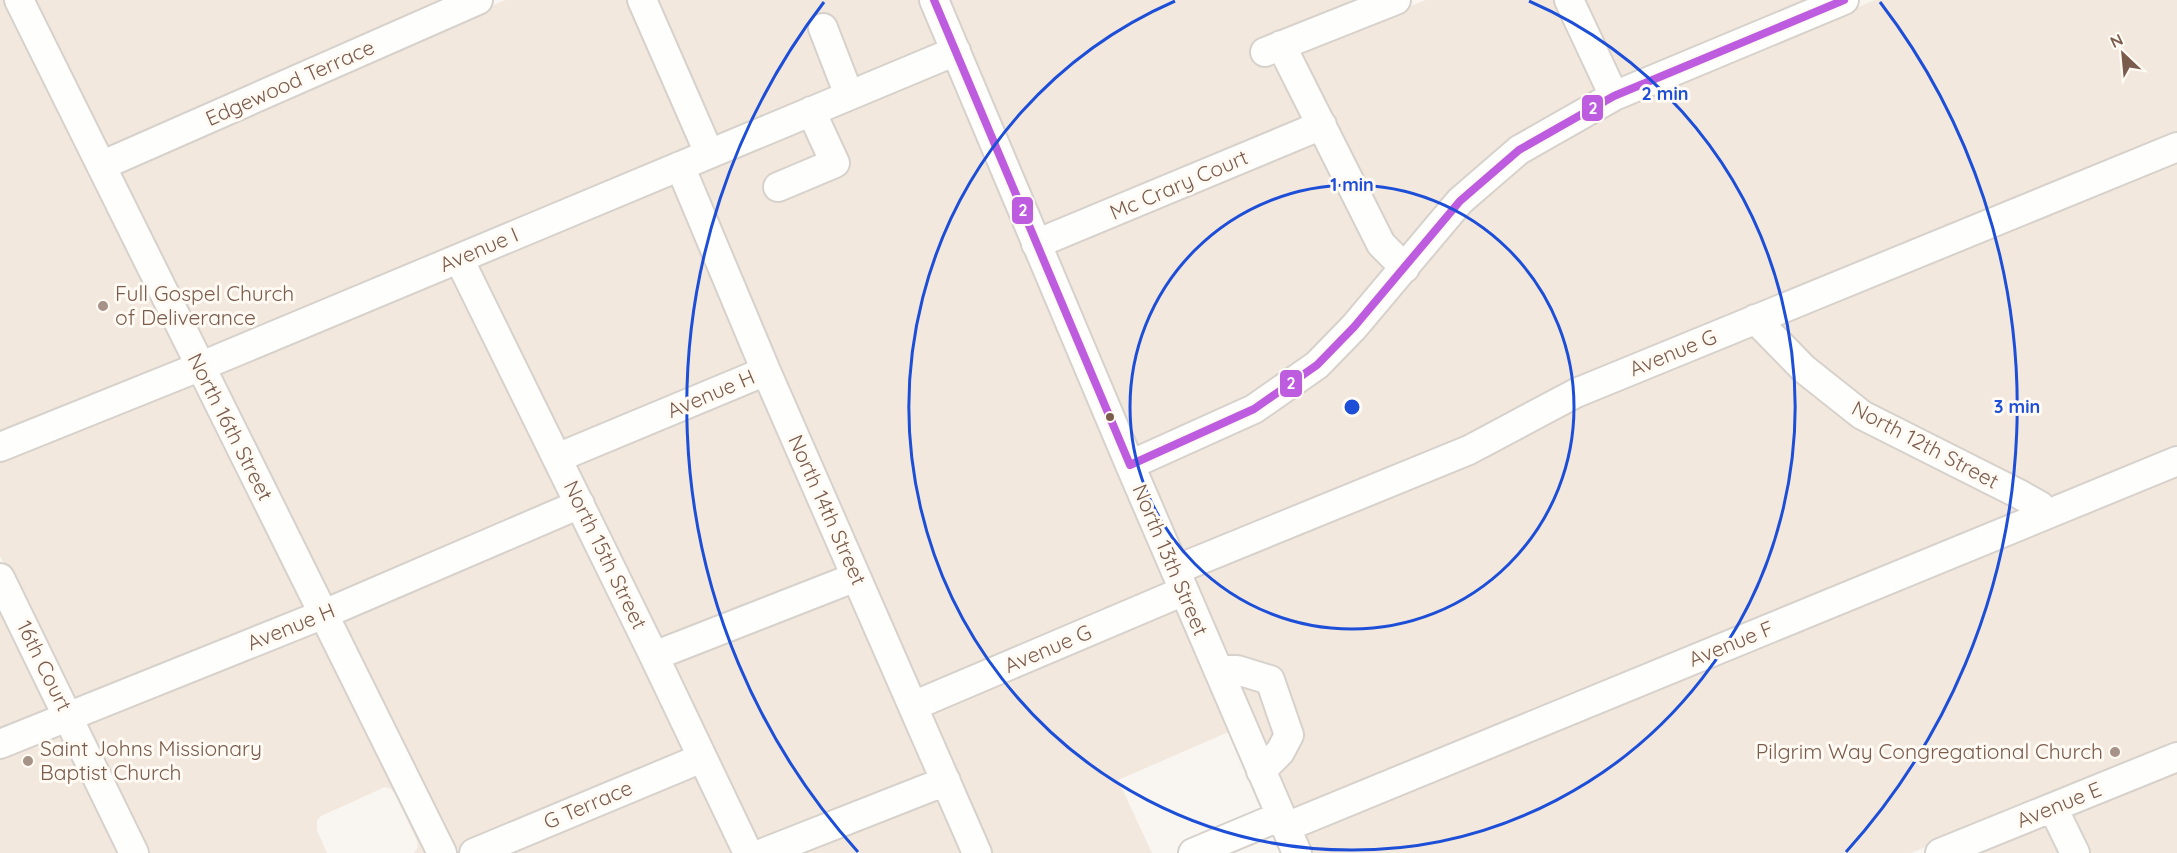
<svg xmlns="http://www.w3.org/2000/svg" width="2177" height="853" font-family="Quicksand,sans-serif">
<rect width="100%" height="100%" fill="#f9f5f0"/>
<path fill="#f2e8de" d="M0 0H9L186 361 0 435Z
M30 0H451L107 152Z
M505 0H631L695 147 204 353 116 171Z
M652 0H924L943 45 713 140Z
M944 0H1367L1285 31 1252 46 1260 66 1277 58 1308 119 1041 231Z
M1426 0H1558L1601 91 1404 253 1389 238 1295 51Z
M1580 0H1819L1618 83Z
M1875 0H2177V136L1464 441 1180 557 1143 471 1259 419 1467 209 1525 159 1619 106Z
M951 64 1171 584 918 693 693 172Z
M1317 139 1391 267 1310 357 1249 399 1134 451 1049 250Z
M2177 159V449L2049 502 1866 405 1773 324Z
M675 179 753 365 561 444 472 264Z
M455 272 566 498 328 601 213 373Z
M1754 332 2028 511 1293 813 1188 577 1581 402Z
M195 380 310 608 74 703 0 556V459Z
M761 385 843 570 659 643 571 464Z
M2177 473V746L1911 853H1312L1302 832 2047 526 2050 529 2054 523Z
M576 518 689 751 451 851 338 620Z
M852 590 933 775 755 844 668 662Z
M0 599 56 711 0 732Z
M1179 604 1233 730 1118 780 1152 853H988L926 713Z
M320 627 431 853H414L418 847 417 841 395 794 391 789 385 787 321 816 317 820V830L327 853H145L83 723Z
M64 730 124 853H0V755Z
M2177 769V853H2087L2067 813Z
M698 771 734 853H502Z
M941 795 967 853H792Z
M2048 821 2065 853H1968Z"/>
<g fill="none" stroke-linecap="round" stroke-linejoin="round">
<defs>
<path id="minor" d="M19 0 442 853
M642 0 709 153
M934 0 1130 465 1297 853
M1569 0 1614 96
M823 28 849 95
M1281 45 1381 244 1405 268
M1265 52 1396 0
M103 165 478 0
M680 166 766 371 977 853
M778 187 835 163 811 111
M1036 244 1322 125
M459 259 654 656 748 853
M1755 319 1804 369 1862 415 2019 494 2040 506 2048 514
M0 447 199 367 956 51
M557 458 766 371
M1130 465 1254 409 1317 365 1354 327 1460 201 1519 150 1614 96 1844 0
M1175 570 1469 450 1576 393 2177 147
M0 578 134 853
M654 656 856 577
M1218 670H1237L1270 680 1289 735 1280 752 1261 771
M913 706 1184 591
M0 744 324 614 580 504
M2053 808 2075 853
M1286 827 2177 461
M474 853 702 758
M763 853 946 781
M1193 853 1281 816
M1940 853 2177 757"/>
</defs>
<use href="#minor" stroke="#d7d1cb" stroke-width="32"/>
<use href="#minor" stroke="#fefefd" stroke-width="28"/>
<defs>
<path id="bus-1" d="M934 0 1130 465 1254 409 1317 365 1354 327 1460 201 1519 150 1614 96 1844 0"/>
</defs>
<use href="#bus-1" stroke="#fffaf3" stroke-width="12"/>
<use href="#bus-1" stroke="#be5ce0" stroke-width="8"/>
</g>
<g fill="none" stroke="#1d4ed8" stroke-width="3">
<circle cx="1352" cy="407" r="222"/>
<path d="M1529 1A443 443 0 1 1 1175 1"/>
<path d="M858 852A665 665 0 0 1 824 2M1880 2A665 665 0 0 1 1846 852"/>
</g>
<g fill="#a69286" stroke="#fffaf3" stroke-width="2">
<circle cx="103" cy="306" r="6"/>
<circle cx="2115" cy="752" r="6"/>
<circle cx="28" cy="761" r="6"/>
</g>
<circle fill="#7a5c4d" stroke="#fffaf3" stroke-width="2" cx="1110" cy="417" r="5"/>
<g text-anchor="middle" stroke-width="6" stroke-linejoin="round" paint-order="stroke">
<g font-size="21" fill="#7a5c4d" stroke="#fffaf3">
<text transform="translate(290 83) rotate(-24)" y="7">Edgewood Terrace</text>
<text transform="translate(1179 185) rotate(-23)" y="7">Mc Crary Court</text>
<text transform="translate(479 250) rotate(-23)" y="7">Avenue I</text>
<text transform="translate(1673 353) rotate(-22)" y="7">Avenue G</text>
<text transform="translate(711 394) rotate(-23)" y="7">Avenue H</text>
<text transform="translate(230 427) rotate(63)" y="7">North 16th Street</text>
<text transform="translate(1925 445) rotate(28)" y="7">North 12th Street</text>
<text transform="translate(827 510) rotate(66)" y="7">North 14th Street</text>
<text transform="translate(605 555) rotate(64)" y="7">North 15th Street</text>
<text transform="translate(1170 560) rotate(67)" y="7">North 13th Street</text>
<text transform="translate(291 627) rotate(-22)" y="7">Avenue H</text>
<text transform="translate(1731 644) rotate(-22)" y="7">Avenue F</text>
<text transform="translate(1048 649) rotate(-23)" y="7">Avenue G</text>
<text transform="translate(44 666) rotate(64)" y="7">16th Court</text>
<text transform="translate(588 805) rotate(-23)" y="7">G Terrace</text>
<text transform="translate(2059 805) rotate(-22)" y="7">Avenue E</text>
</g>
<g font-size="21" fill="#7a5c4d" stroke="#fffaf3" text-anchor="start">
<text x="115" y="301">Full Gospel Church<tspan x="115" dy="24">of Deliverance</tspan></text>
<text x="40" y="756">Saint Johns Missionary<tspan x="40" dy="24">Baptist Church</tspan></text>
<text x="2103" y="759" text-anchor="end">Pilgrim Way Congregational Church</text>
</g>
</g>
<circle cx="1352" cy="407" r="9" fill="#1d4ed8" stroke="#fffaf3" stroke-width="3"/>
<g font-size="18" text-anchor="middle" font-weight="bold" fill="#1d4ed8" stroke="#fffaf3" stroke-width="6" stroke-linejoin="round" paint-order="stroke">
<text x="1665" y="100">2 min</text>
<text x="1352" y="191">1 min</text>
<text x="2017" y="413">3 min</text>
</g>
<g stroke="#fffaf3" stroke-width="2">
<rect x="1581" y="94" width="23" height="28" rx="6" fill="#be5ce0"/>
<rect x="1011" y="196" width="23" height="29" rx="6" fill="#be5ce0"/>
<rect x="1279" y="369" width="24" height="29" rx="6" fill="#be5ce0"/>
</g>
<g font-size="16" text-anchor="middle" font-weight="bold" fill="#fff">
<text x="1593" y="114">2</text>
<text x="1023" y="216">2</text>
<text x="1291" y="389">2</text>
</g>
<g transform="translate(2123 54) rotate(334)" stroke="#fffaf3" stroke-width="4.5" paint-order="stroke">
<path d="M0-4.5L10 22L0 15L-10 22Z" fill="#7a5c4d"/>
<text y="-9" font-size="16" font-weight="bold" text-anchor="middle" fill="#7a5c4d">N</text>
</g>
</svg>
